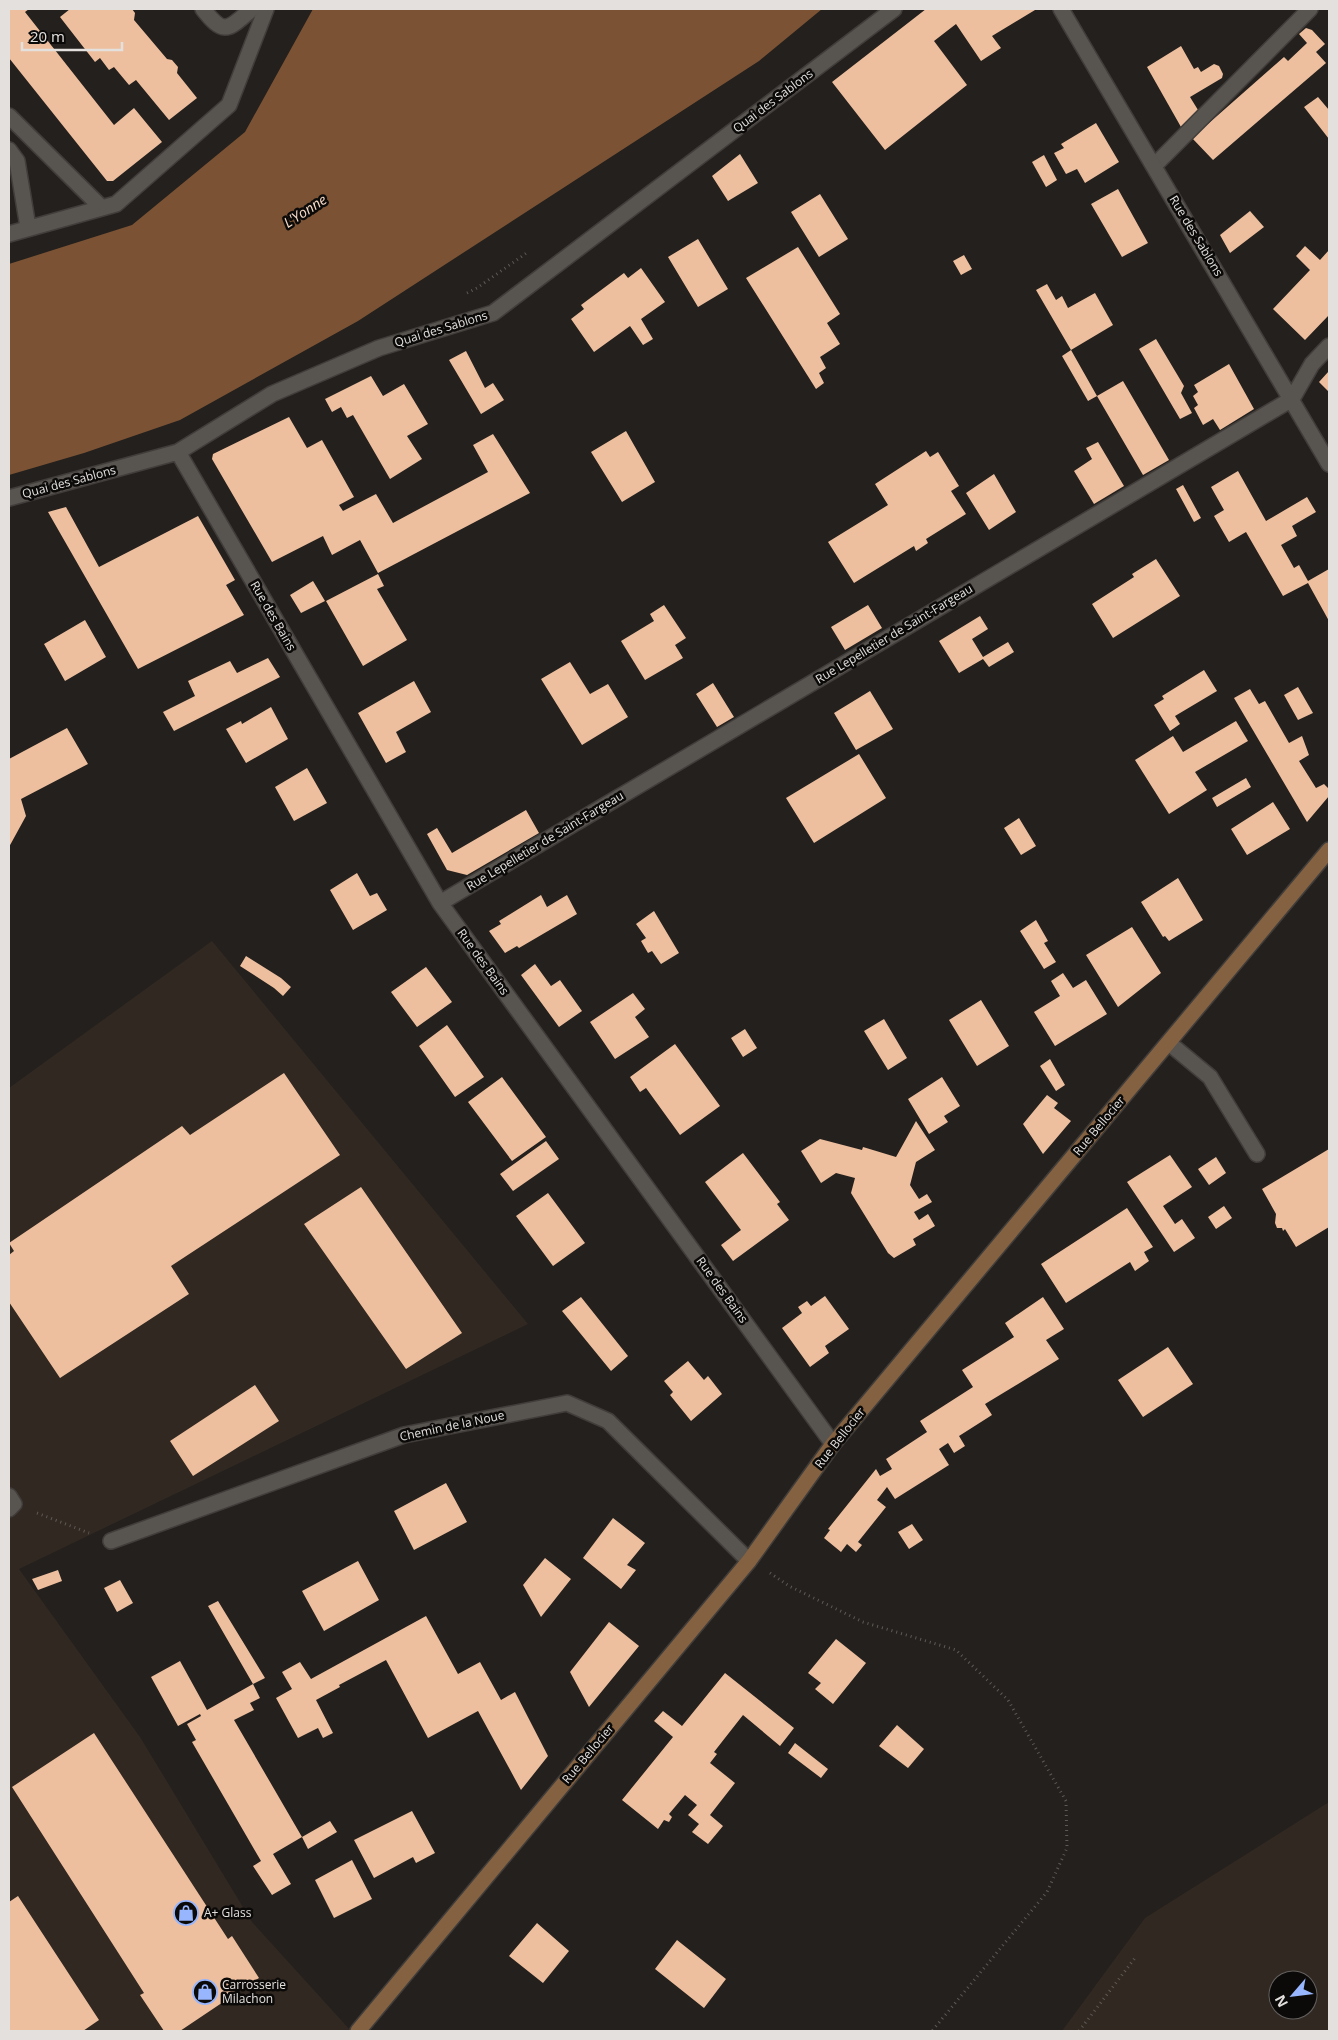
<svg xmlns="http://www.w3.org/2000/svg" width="1338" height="2040" font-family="'Open Sans',sans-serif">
<rect width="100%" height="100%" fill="#24201d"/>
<path fill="#312821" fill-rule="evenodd" d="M212 941 528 1324 19 1569 140 1737 252 1922 351 2031H9V1088Z
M1329 1802V2031H1062L1145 1918ZM1278 1980H1308V2010H1278Z"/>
<path fill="#7b5334" d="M313 9H822L759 61 358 321 180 420 84 453 9 475V264L132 225 245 132Z"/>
<path fill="#eebf9e" d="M9 9H29L25 12 114 125 134 108 162 142 113 181H107L9 58Z
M70 9H132L135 13 134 20 167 59 172 60 178 67 177 73 197 98 169 120 136 80 129 85 114 67 109 70 100 58 95 62 60 17Z
M926 9 1035 10 992 36 1001 48 981 61 956 24 934 41 967 85 885 150 832 82Z
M1306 28 1312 30 1325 44 1316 52 1326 63 1213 160 1192 138 1284 57 1288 61 1307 43 1299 34Z
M1181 46 1194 69 1198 67 1201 72 1214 64 1219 66 1223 74 1222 78 1190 97 1198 110 1181 127 1147 67Z
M1318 97 1329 110V139L1304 107Z
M1096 123 1119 162 1085 183 1077 169 1066 174 1054 153 1064 148 1061 144Z
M740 154 758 183 728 201 712 176Z
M1044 155 1057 180 1046 187 1032 162Z
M1118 189 1148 243 1122 257 1091 204Z
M820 194 848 239 819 257 791 212Z
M1250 211 1264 227 1230 253 1220 235Z
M698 239 728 289 698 307 668 257Z
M1305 246 1320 260 1329 250V315L1305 340 1273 309 1310 270 1296 256Z
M798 247 840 314 827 323 840 344 820 357 826 368 819 373 824 383 816 389 746 278Z
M964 255 972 269 961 275 953 261Z
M641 268 665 302 641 319 653 339 643 345 630 326 594 352 571 319 584 309 581 305 624 273 628 278Z
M1047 284 1056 300 1062 296 1068 308 1095 293 1113 325 1071 350 1036 290Z
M1156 339 1184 386 1181 393 1192 413 1180 419 1139 349Z
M1071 350 1097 396 1088 401 1062 356Z
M466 351 485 388 493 383 504 400 481 414 449 360Z
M1229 364 1254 409 1220 430 1213 419 1203 425 1194 408 1198 405 1193 396 1198 392 1194 385Z
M1329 371V392L1319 382Z
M371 376 383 396 404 384 428 424 407 436 422 459 390 479 353 415 347 418 341 407 332 412 325 399Z
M1123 381 1169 460 1143 475 1097 396Z
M289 417 307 448 322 440 354 497 339 505 343 511 376 494 393 523 488 472 473 445 493 434 530 493 378 573 360 540 332 555 323 536 272 562 212 459 213 454Z
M626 431 655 482 622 502 591 452Z
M1098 442 1124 486 1094 504 1074 471 1092 459 1086 448Z
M926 451 930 457 938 452 959 486 951 491 966 514 926 539 928 543 916 551 914 546 854 583 828 542 888 505 875 484Z
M1238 471 1266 521 1307 497 1316 512 1292 526 1297 536 1281 545 1294 568 1299 565 1308 581 1329 569V621L1308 583 1283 596 1246 532 1229 542 1214 516 1224 510 1211 487Z
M994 474 1016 512 989 530 966 493Z
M1183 485 1201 518 1194 522 1176 489Z
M66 507 99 567 198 516 235 580 226 585 244 615 138 669 48 512Z
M1156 559 1180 596 1113 638 1092 604 1134 577 1132 574Z
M378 574 384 586 377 589 407 640 363 666 326 601Z
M313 581 325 601 301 613 290 595Z
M664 605 686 638 675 645 683 658 645 680 621 641 654 621 650 614Z
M868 605 882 628 845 650 831 627Z
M980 616 988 629 972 639 983 657 1008 642 1014 652 989 667 983 659 959 673 939 641Z
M85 620 106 657 65 681 44 644Z
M268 658 280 677 174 731 163 712 195 696 188 681 230 661 237 673Z
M570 662 590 694 608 684 628 717 582 745 541 679Z
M1204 670 1217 691 1175 716 1180 724 1170 731 1154 705 1164 699 1162 696Z
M414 681 431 712 396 732 406 752 386 763 358 713Z
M713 683 734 717 717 727 696 694Z
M1298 687 1313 713 1298 720 1284 695Z
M1250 689 1259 704 1265 701 1289 743 1302 736 1309 755 1299 761 1316 788 1324 784 1329 789V796L1307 822 1234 698Z
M870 691 893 729 856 750 834 713Z
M271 707 288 739 246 763 226 729 241 721 242 724Z
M1236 721 1248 741 1195 772 1207 790 1169 814 1135 760 1173 736 1183 752Z
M67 728 88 764 21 799 26 816 9 847V759Z
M859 754 886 798 814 843 786 798Z
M307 768 327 803 294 821 275 787Z
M1246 778 1251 787 1217 807 1212 798Z
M1273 802 1290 829 1247 855 1231 829Z
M526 810 539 833 467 875 447 870 427 834 437 828 452 853Z
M1019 818 1036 846 1021 855 1004 828Z
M357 873 370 896 377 893 387 910 353 930 330 890Z
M1178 878 1203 920 1169 941 1165 936 1163 937 1141 902Z
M541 895 547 907 567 895 577 914 519 948 517 946 505 953 489 931 501 924 499 921Z
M654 911 679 953 661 964 652 951 648 953 641 941 646 938 636 924Z
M1036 920 1048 941 1044 943 1056 962 1044 969 1020 931Z
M1132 927 1161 973 1118 1007 1086 955Z
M246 956 281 978 291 987 283 996 274 988 240 966Z
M535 964 551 986 560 980 582 1011 559 1027 521 975Z
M426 967 452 1002 417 1027 391 992Z
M1063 973 1073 988 1086 980 1107 1014 1055 1046 1034 1012 1060 996 1051 981Z
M633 993 645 1009 635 1017 649 1037 615 1059 590 1022Z
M981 1000 1009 1046 977 1066 949 1020Z
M884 1019 907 1058 888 1070 864 1031Z
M447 1025 484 1077 455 1097 419 1046Z
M745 1029 757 1048 743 1057 731 1038Z
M675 1044 720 1106 680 1135 646 1088 640 1092 630 1077Z
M1050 1059 1065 1085 1056 1091 1040 1066Z
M284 1073 340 1155 171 1266 189 1294 60 1378 9 1302V1255L14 1251 9 1243 182 1126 190 1135Z
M502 1077 546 1137 512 1161 468 1102Z
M942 1077 960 1106 944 1116 948 1122 929 1134 908 1099Z
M1047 1095 1058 1103 1054 1108 1071 1121 1043 1154 1023 1124Z
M916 1121 935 1150 916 1162 910 1185 919 1199 927 1194 932 1202 914 1212 919 1220 928 1214 935 1226 913 1239 916 1245 894 1258 888 1253 851 1193 855 1178 836 1173 821 1183 801 1151 820 1139 862 1150 863 1147 896 1157Z
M546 1141 559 1159 513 1191 500 1174Z
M1329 1149V1227L1296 1247 1285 1229 1283 1231 1282 1228H1277L1275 1223 1276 1214 1262 1189Z
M743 1153 780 1202 777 1204 789 1220 733 1261 721 1245 741 1230 705 1182Z
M1170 1155 1192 1187 1163 1206 1175 1224 1182 1219 1195 1238 1174 1252 1127 1182Z
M1216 1157 1226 1173 1209 1185 1198 1169Z
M361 1187 462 1333 406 1369 304 1224Z
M548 1193 585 1243 553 1266 516 1216Z
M1224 1206 1232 1218 1216 1229 1208 1217Z
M1127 1208 1153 1247 1144 1252 1149 1261 1135 1271 1130 1262 1066 1303 1041 1264Z
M825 1296 849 1329 825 1346 829 1353 810 1367 782 1328 802 1313 798 1307 807 1301 811 1306Z
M581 1297 628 1356 611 1371 562 1311Z
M1043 1297 1064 1329 1046 1340 1059 1359 985 1404 992 1415 959 1436 965 1446 954 1453 948 1443 939 1449 949 1465 895 1499 887 1487 877 1500 886 1507 858 1542 862 1545 856 1552 847 1544 841 1552 824 1538 830 1530 828 1529 876 1469 880 1476 892 1469 886 1459 927 1432 920 1421 973 1387 962 1370 1014 1337 1005 1323Z
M1168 1347 1193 1384 1143 1417 1118 1380Z
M688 1361 704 1380 708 1376 722 1394 691 1421 670 1395 673 1392 664 1381Z
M255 1385 279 1421 193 1476 170 1441Z
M446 1483 467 1522 414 1550 394 1511Z
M613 1518 645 1543 627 1565 636 1570 621 1589 583 1558Z
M912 1524 923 1540 909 1549 898 1532Z
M545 1558 571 1579 541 1617 523 1585Z
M358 1561 379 1600 324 1631 302 1591Z
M58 1570 62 1581 38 1590 32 1579Z
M120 1580 133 1603 117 1612 104 1588Z
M218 1601 265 1678 253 1684 208 1606Z
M426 1616 458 1674 480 1662 501 1700 515 1692 548 1756 521 1790 478 1711 428 1738 386 1660 339 1685 340 1687 316 1700 333 1733 323 1738 318 1728 298 1738 276 1698 292 1689 282 1672 300 1662 311 1679Z
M609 1622 639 1646 589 1707 570 1672Z
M836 1639 866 1663 833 1704 815 1689 821 1683 808 1673Z
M180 1661 207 1710 253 1684 260 1698 250 1703 254 1710 234 1720 302 1837 273 1854 291 1884 272 1895 253 1866 261 1861 192 1742 196 1740 187 1724 201 1716 200 1714 178 1726 151 1677Z
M725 1673 794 1728 780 1746 743 1715 714 1752 717 1754 710 1763 735 1783 710 1815 723 1826 708 1844 692 1832 699 1824 688 1815 697 1805 685 1795 669 1814 672 1817 669 1822 664 1820 658 1829 622 1800 673 1737 654 1721 663 1711 682 1726Z
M897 1725 924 1749 908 1768 879 1746Z
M94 1733 228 1939 232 1936 259 1978 180 2031H164L140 1995 144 1993 12 1787Z
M795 1743 828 1769 821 1778 788 1753Z
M412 1811 435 1853 416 1863 413 1857 374 1878 354 1840Z
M330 1821 337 1832 308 1849 302 1837Z
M352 1860 372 1899 334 1918 315 1880Z
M18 1896 99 2020 83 2031H9V1902Z
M537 1923 569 1951 543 1983 509 1956Z
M677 1940 726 1979 704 2008 655 1969Z"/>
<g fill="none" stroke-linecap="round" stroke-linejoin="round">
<defs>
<path id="lane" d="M9 116 102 208
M9 150 17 161 28 227
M1154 166 1310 9
M9 234 116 204 229 105 266 9
M1169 1043 1210 1077 1257 1154
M9 1496 14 1504 9 1509"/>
<path id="street" d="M203 9C225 37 228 29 252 9
M1061 9 1329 464
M178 452 440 903 833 1444
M9 498 178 452 272 394 379 348 493 313 894 9
M440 903 1292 399 1312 364 1329 346
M111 1541 404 1435 567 1403 608 1421 749 1561"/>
<path id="secondary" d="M358 2031 749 1561 833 1444 1329 850"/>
</defs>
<use href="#lane" stroke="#403d3b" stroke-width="18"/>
<use href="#street" stroke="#403d3b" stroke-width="18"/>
<use href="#secondary" stroke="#403d3b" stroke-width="18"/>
<path stroke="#5e5a57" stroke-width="3" stroke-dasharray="1 4" stroke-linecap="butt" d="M467 293 477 288 528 252
M37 1513 89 1533
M770 1573 789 1586 863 1622 956 1650 1008 1700 1066 1801 1067 1848 1047 1892 932 2031
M1079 2031 1135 1958"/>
<use href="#lane" stroke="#585450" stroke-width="15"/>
<use href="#street" stroke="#585450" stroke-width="15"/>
<use href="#secondary" stroke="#846241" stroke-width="15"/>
</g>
<defs>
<symbol id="shop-ring" viewBox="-11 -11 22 22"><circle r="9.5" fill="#0c0a09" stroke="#98b6fd" stroke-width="1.5"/><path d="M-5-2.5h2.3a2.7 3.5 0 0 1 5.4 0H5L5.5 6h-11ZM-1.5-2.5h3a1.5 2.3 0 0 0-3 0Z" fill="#98b6fd"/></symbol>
</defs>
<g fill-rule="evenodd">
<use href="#shop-ring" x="172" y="1899" width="28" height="28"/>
<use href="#shop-ring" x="191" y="1978" width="28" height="28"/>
</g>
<g text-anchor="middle" stroke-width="5" stroke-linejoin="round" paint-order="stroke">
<g font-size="12" fill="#e3e0de" stroke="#0c0a09">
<text transform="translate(773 101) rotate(-37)" y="4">Quai des Sablons</text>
<text transform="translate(1196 236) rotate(59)" y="4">Rue des Sablons</text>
<text transform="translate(441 329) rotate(-17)" y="4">Quai des Sablons</text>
<text transform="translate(69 482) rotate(-15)" y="4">Quai des Sablons</text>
<text transform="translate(273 616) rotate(60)" y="4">Rue des Bains</text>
<text transform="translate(894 634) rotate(-31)" y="4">Rue Lepelletier de Saint-Fargeau</text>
<text transform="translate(545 841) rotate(-31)" y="4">Rue Lepelletier de Saint-Fargeau</text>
<text transform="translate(483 962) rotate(54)" y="4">Rue des Bains</text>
<text transform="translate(1099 1126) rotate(-50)" y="4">Rue Bellocier</text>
<text transform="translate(722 1290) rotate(54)" y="4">Rue des Bains</text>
<text transform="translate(452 1426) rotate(-12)" y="4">Chemin de la Noue</text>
<text transform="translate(840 1438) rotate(-52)" y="4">Rue Bellocier</text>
<text transform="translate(588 1754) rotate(-50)" y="4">Rue Bellocier</text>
</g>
<g font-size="12" fill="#e3e0de" stroke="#0c0a09" text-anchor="start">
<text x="204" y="1917">A+ Glass</text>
<text x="222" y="1989">Carrosserie<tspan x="222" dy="14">Milachon</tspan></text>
</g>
<g font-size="14" font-style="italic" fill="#f8dcc9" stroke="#0c0a09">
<text transform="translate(305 211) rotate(-33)" y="5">L'Yonne</text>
</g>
</g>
<rect width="1338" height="2040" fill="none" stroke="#e3e0de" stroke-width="20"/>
<g transform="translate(1293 1995) rotate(242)"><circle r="24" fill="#0c0a09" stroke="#62605e"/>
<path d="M0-4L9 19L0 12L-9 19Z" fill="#98b6fd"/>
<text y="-8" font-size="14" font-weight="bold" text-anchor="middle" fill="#e3e0de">N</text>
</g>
<path d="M22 42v8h100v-8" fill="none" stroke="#e3e0de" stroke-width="2.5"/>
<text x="30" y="42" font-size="15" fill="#e3e0de" stroke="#0c0a09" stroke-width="4" paint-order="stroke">20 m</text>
</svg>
